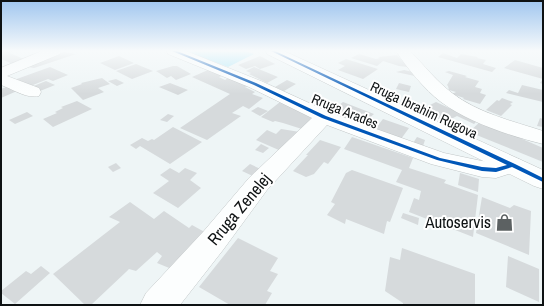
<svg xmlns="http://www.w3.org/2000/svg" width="544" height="306" font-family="'Archivo Narrow',sans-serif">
<rect width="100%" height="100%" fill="#eef5f6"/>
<path fill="#abe7f8" d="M184 51H245L254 54 228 67Z"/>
<path fill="#d6dadc" d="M1 51H13L10 53 26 60 13 64 1 59Z
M63 52 76 54 34 68 22 66Z
M443 53 457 58 461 54 478 57 477 58 486 60 483 64 496 68 492 72 438 57Z
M359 54 376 59 380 58 378 57 397 55 408 67 399 66 383 61 377 66 351 58Z
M119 56 134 63 115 70 100 63Z
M260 56 275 64 260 69 255 66 246 69 238 65Z
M346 59 378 69 363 79 338 70 345 66 338 63Z
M515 60 543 68V84L540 83 543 79 504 68Z
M136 64 153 71 132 79 116 71Z
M173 66H177L191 74 176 80 171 76 167 78 156 71Z
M50 67 68 75 53 81 48 79 28 87 14 80Z
M254 67 278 77 267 83 249 74 251 73 246 71Z
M208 70 222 76 219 77 225 80 230 77 248 86 245 87 255 92 252 94 263 98 249 109 243 106 232 113 241 116 207 140 180 128 230 94 192 77Z
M404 70 413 72 415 76 396 72Z
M449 71 467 76 465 77 479 81 475 87 482 89 480 93 486 95 480 104 463 99 464 98 452 94 456 92 449 90 448 86 447 85 453 75 445 72Z
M102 78 110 84 98 88 104 92 83 100 78 95 95 89 78 95 71 88 82 84 81 83Z
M116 79 124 83 117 86 108 81Z
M287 80 296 84 284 91 275 87Z
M46 81 55 85 40 91 26 89Z
M170 83 188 90 178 95 159 87Z
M399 83 411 86 409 92 396 89Z
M522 85 543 90V102L506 93 509 90 518 93Z
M6 87 17 91 1 98V89Z
M502 98 513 102 510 104 512 105 501 116 486 110 497 100 499 101Z
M77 101 92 109 53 127 43 119 57 113 55 112 63 108 61 107Z
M280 102 300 109 316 118 305 130 283 123 275 121 273 122 261 117Z
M343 102 374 114 367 120 375 123 369 130 328 114Z
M436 102 460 113 477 121 474 124 457 116 445 122 420 110Z
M258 107 268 111 260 116 251 111Z
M27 112 33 116 15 124 9 120Z
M168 114 174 116 167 122 160 120Z
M540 118 543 119V127L537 126Z
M383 119 409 128 401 139 375 129Z
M481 121 543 148V162L469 132Z
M173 127 202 142 170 164 140 146 136 149 130 145 142 138 148 141 152 139 154 140Z
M281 129 300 132 281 151 256 140 267 130 276 134Z
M352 137 413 158 409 168 446 180 444 183 478 195 473 237 409 212 414 198 419 200 421 191 396 182 402 170 344 149Z
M417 137 425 140 423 146 413 143Z
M320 140 341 147 328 164 324 162 314 174 306 177 293 171 308 155H306Z
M261 144 269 148 263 153 255 150Z
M116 163 121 168 113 172 108 167Z
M250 164 267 172 259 179 242 171Z
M170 168 179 173 185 168 197 173 190 180 201 188 178 208 153 193 169 181 160 175Z
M352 170 403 188 390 222 387 221 384 234 346 219 345 224 327 215 335 204 331 202 346 173Z
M460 173 479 179 478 192 458 185Z
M482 197 510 208 514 205 531 211 529 255 476 233Z
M130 202 154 219 164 211 189 228 192 225 210 235 179 272 157 263 162 256 157 252 136 271 129 269 126 272 91 305H85L53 274 120 222 109 217Z
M403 213 419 218 418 225 401 218Z
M238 238 278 258 270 271 278 274 267 291 272 293 265 305H230L199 287Z
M402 248 475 274V305H403V303L385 291 390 257 400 260Z
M508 256 539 269V302L506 287Z
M41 266 50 273 15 304 1 293V291L26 271 31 274Z"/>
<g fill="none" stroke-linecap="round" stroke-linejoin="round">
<defs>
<path id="minor" d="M42 51H61L60 54 7 76 39 88 41 92 39 96C26 99 13 89 1 85V68Z
M167 51H186L261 81 331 113 444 153 482 161 496 162 513 157 521 160 525 165 521 170 496 178 482 177 431 164 327 125 267 190 223 250 180 305H140L146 293 203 232 249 178 312 118 249 87 168 54Z
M396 51H410C424 65 436 81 452 93 478 113 512 121 543 131V144C510 136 468 122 441 102 425 90 407 68 396 51Z"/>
<path id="secondary" d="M266 51H284L543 170V189L534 186 267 54Z"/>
</defs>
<use href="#minor" stroke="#c1c6c7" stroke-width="1"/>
<use href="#secondary" stroke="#c1c6c7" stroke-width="1"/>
<use href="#minor" fill="#fcfefe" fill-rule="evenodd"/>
<use href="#secondary" fill="#fcfefe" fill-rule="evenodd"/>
<defs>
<path id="cycleway" d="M172 51H177L256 83 326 116 440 158 482 167 496 168 507 165 271 51H275L515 164 543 178V182L512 167 496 172 482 171 437 160 322 118 254 85Z"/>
</defs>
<use href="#cycleway" stroke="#fff" stroke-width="3"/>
<use href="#cycleway" fill="#0057b8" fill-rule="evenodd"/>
</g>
<linearGradient id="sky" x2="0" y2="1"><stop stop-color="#a0c6ef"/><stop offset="0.54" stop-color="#f7fafb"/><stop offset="1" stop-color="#f7fafb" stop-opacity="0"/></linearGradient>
<rect width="544" height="94" fill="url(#sky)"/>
<defs>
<symbol id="shop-bare" viewBox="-9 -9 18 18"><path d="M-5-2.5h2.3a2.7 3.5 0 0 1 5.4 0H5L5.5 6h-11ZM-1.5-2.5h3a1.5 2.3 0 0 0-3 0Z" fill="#5c6162" stroke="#fff" stroke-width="2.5" paint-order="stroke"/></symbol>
</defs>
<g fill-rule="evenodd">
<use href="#shop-bare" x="492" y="210" width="25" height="25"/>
</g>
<g text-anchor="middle" stroke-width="4" stroke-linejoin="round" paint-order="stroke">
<g font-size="14" fill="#0e1213" stroke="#fff">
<text transform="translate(424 110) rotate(25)" y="5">Rruga Ibrahim Rugova</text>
<text transform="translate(345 111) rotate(22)" y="5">Rruga Arades</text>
</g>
<g font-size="17" fill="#0e1213" stroke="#fff">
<text transform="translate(239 209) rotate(-50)" y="6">Rruga Zenelej</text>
</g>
<g font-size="17" fill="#0e1213" stroke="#fff" text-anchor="end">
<text x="491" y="228">Autoservis</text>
</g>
</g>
<rect width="544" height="306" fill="none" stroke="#0e1213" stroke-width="4"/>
</svg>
